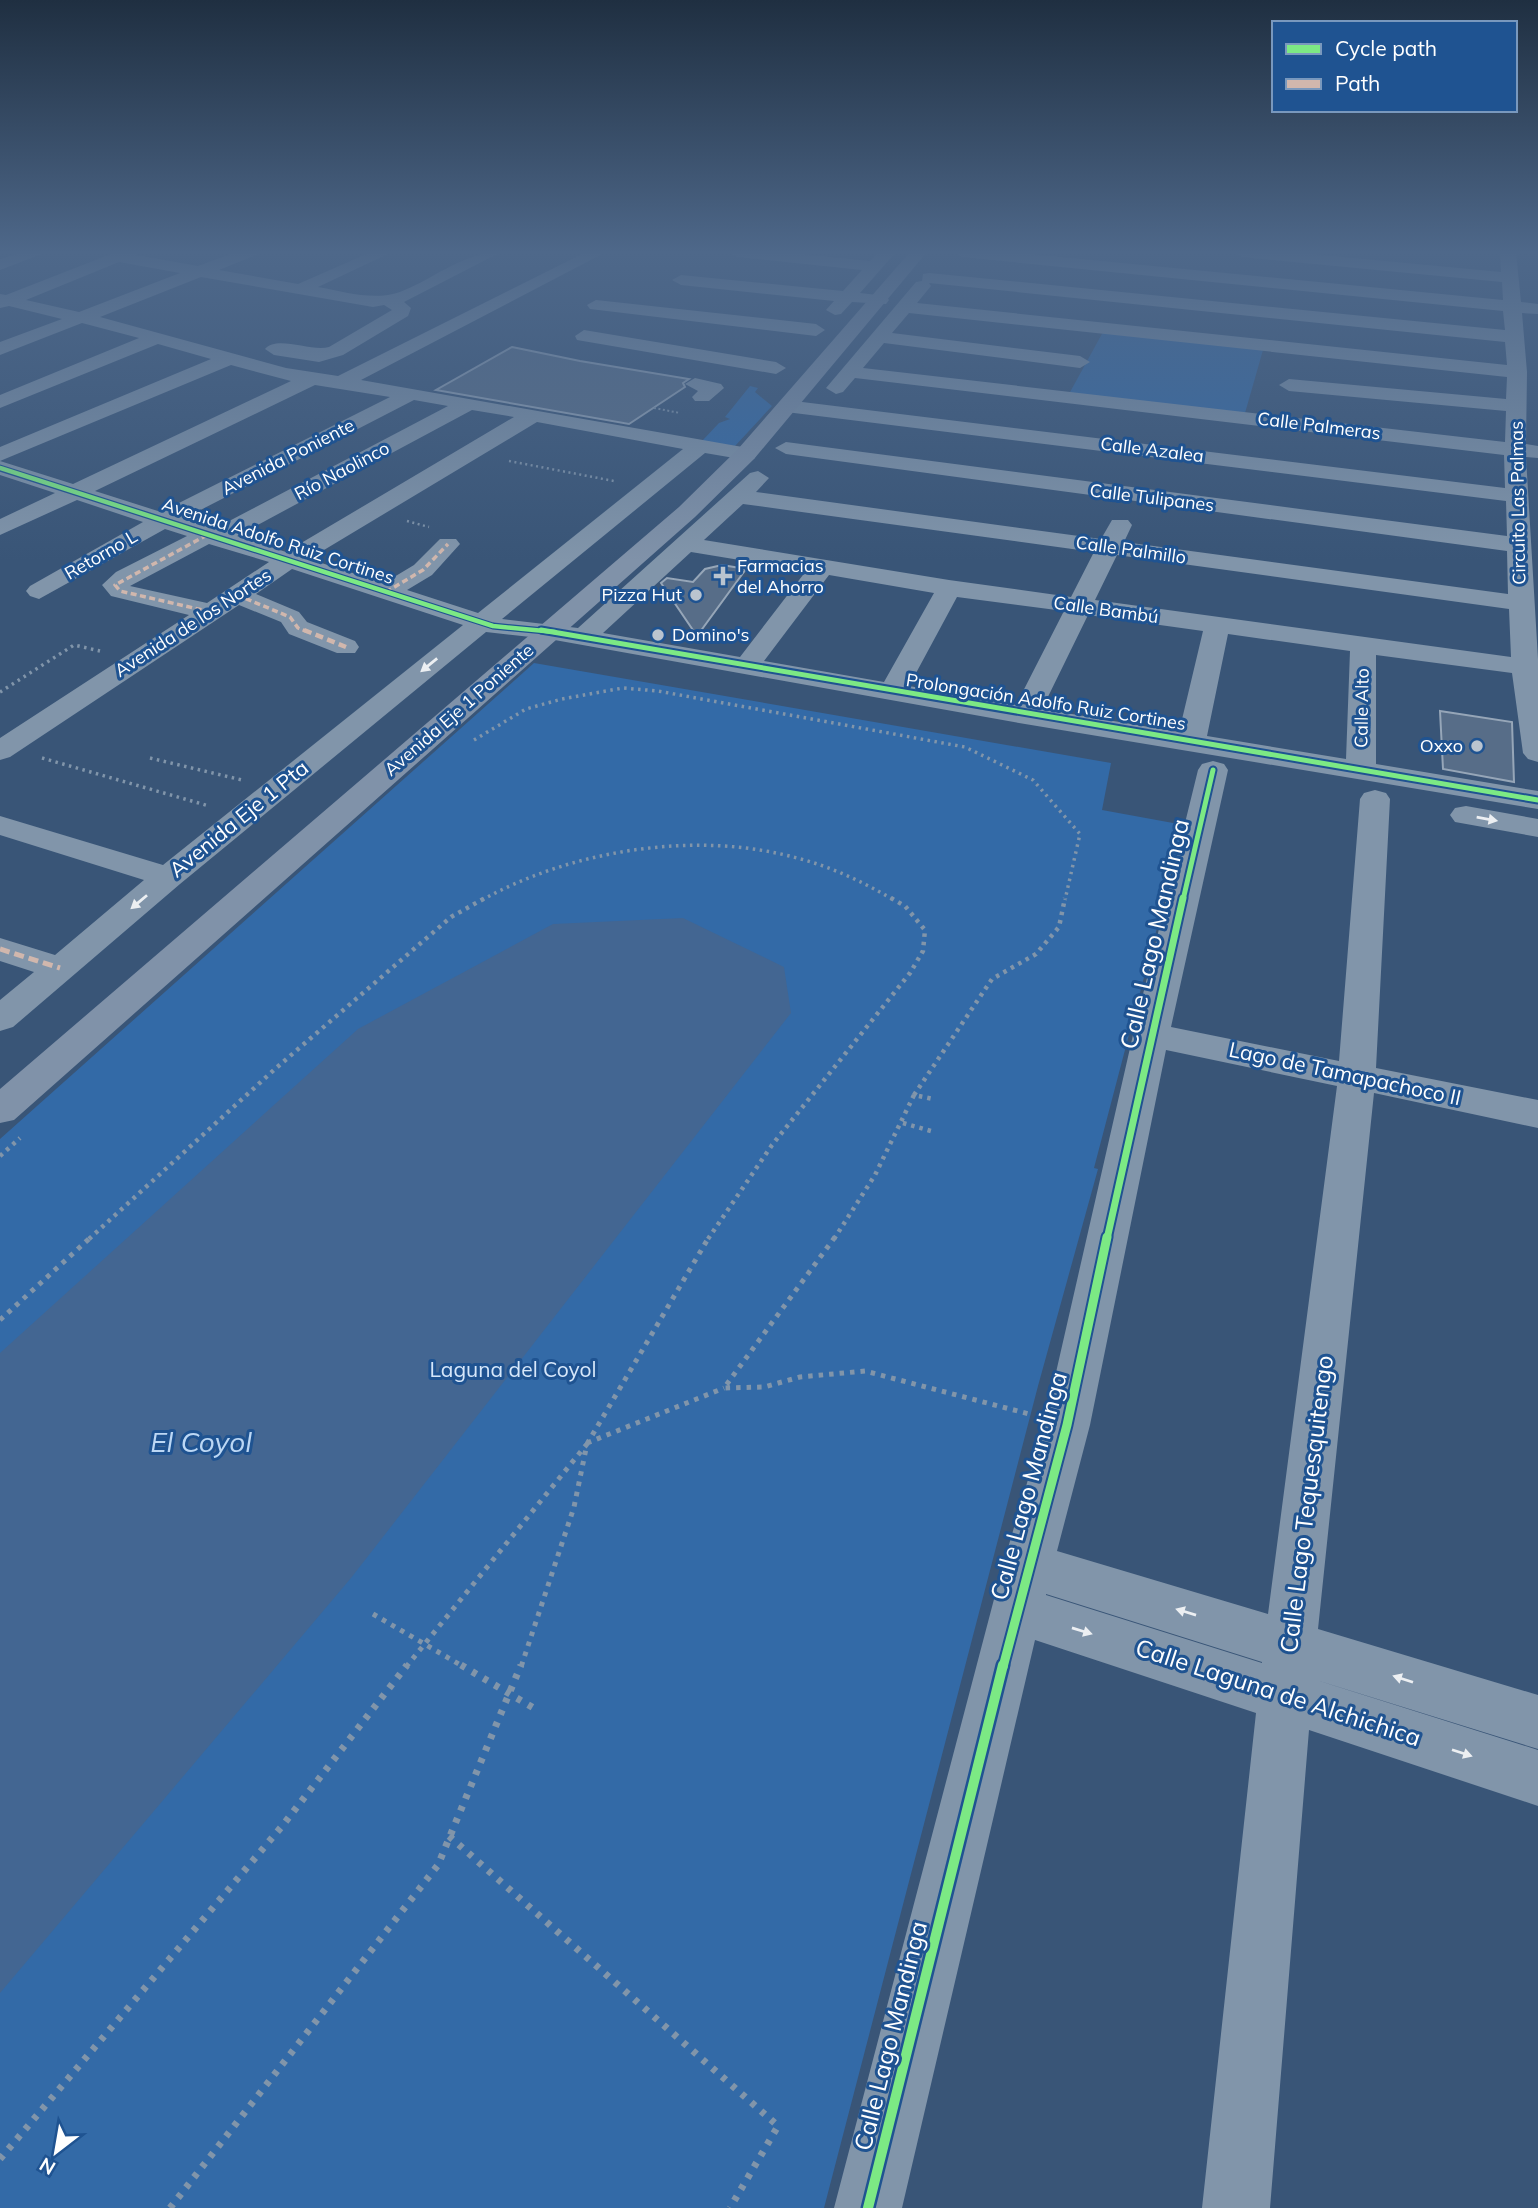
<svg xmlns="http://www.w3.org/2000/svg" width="1538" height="2208" font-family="Mulish,sans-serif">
<rect width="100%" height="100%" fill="#395577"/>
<path fill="#336aa7" d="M1103 332 1263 350 1245 413 1069 394Z
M750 386 758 388 755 392 772 406 735 446 702 441 719 423 730 419 725 417Z
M534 663 1111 763 1102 810 1184 825 1094 1168 1098 1169 1038 1386 824 2208H0V1139Z"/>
<path fill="#436692" d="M683 918 784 967 791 1013 351 1578 0 1993V1353L358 1029 553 924Z"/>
<path fill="#576d88" stroke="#96a6b8" stroke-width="2" d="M512 347 580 361 689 379 683 383 685 387 629 424 436 390Z
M722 565 746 569 697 636 661 583 667 578 693 582 705 569Z
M1440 711 1512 722 1514 782 1443 769Z"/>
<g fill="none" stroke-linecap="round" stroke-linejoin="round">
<path stroke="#8195aa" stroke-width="2" stroke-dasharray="2 2.5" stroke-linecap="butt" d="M654 408 680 413"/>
<path stroke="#8195aa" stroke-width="2.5" stroke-dasharray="2 3.5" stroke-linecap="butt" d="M509 461 614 481
M407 521 429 527"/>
<path stroke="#8195aa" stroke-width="3.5" stroke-dasharray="2.5 4.5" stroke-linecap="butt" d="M0 692 74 645 100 651
M474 740 526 709 562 699 623 688 658 691 965 747 1033 780 1080 834 1065 900
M42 758 209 806
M150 758 242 780
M482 900C572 850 696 830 797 858 832 867 863 882 894 900"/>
<path stroke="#8195aa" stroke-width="4.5" stroke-dasharray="3.5 5" stroke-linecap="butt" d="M914 1095 992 979 1036 954 1059 927 1065 898
M903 1123 931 1131
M0 1156 20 1138
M89 1239 275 1069 451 917 485 898
M708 1239 772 1145 910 973 923 951 925 930 905 906 891 898
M834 1239 875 1175 914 1095 933 1099"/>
<path stroke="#8195aa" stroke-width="5" stroke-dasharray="4.5 6" stroke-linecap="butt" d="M835 1237 724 1388 764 1387 800 1377 865 1371 1029 1414
M0 1320 91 1237
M587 1443 724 1388
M587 1444 709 1237
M373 1614 464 1667
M406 1667 587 1444 574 1507 521 1667"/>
<path stroke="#8195aa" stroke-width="7" stroke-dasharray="5 8" stroke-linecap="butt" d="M461 1665 537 1710
M449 1836 778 2126 730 2208
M0 2159 283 1825 407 1665
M170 2208 438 1865 521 1665"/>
<path fill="#8195aa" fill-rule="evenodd" d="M24 252H47L0 270V259Z
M116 252H138L136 255 198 266 236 252H258L256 255 219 270 298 284 371 252H392L318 287C345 292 374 301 400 292 434 279 463 252 501 252L404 302 411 308 408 316 343 355 319 362 274 355 265 349C277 335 311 352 329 347L392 310 384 305 373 307 201 277 100 317 286 368 338 376 586 252H606L361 380 754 449 757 454 754 459 746 460 705 453 502 619 578 628 750 473 758 471 769 478 756 492 1101 539 1112 520H1128L1132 525 1124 542 1508 594 1507 551 786 454 775 448 786 442 1507 536 1506 501 786 412 776 406 786 400 1505 488 1504 455 855 378 843 392 836 394 826 388 916 282 922 281 923 274 929 273 1505 330 1503 311 962 257 954 252H1009L1503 300 1502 282 1242 257 1234 252H1290L1501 272 1500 252H1516L1521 302 1538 304V314L1522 313 1527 372 1526 444 1538 446V458L1526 457 1538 659V762L1528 759 1523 753 1512 673 1376 655V764L1538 791V809L1025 724 549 639 486 632 180 884 13 1027 0 1031V1000L34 972 0 961V938L55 955 144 880 0 835V816L163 865 463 625 292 569 256 594 299 612 307 622 355 641 359 647 355 653H337L289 634 281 622 239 605 10 757 0 760V738L189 615 111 596 102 585 116 572 187 536 165 529 39 599 30 596 26 591 30 586 143 522 77 500 0 535V519L55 493 0 475V447L211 359 158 344 0 408V395L139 338 82 323 0 355V342L62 319 9 306 0 308V294L6 295ZM119 262 180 273 79 312 26 300ZM929 283 1505 342 1507 365 917 303 931 286ZM909 313 1507 377 1506 399 1289 379 1279 385 1289 391 1506 411 1505 442 863 368 884 343 1080 368 1090 362 1080 356 892 333ZM231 365 291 381 73 484 0 461ZM315 385 390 397 161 512 95 491ZM414 400 448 406 214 529 183 519ZM472 410 514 417 286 552 237 536ZM537 422 683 449 478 613 407 590 432 575 460 544 456 539H440L414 565 384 583 309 559ZM743 504 1094 552 1071 597 949 580 704 540ZM209 544 269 562 207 603 130 586ZM691 552 806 571 740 657 603 633ZM1117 555 1509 609 1511 657 1095 600ZM829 575 934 593 884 682 764 661ZM957 597 1064 611 1016 705 909 686ZM1088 615 1203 631 1179 732 1042 709ZM1228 634 1350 651 1346 759 1207 736Z
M729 252H780L870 261 879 252H896L860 293 886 296 889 300 886 304 852 302 841 314 835 315 826 310 834 301 681 285 672 280 681 275 843 291 862 270 737 257Z
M596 300 816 324 825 330 816 336 590 309 587 305Z
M584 330 776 362 786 368 776 374 577 340 575 336Z
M695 378 721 384 724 388 709 401H695L692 397 698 391 685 384Z
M1213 761 1224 764 1228 770 1171 1027 1339 1061 1360 799 1364 793 1375 790 1386 793 1390 799 1376 1068 1538 1100V1128L1374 1093 1318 1629 1538 1695V1749L1313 1679 1538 1750V1806L1309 1730 1270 2208H1202L1256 1713 1035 1640 902 2208H834L1003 1565 1044 1425 1133 1035 1198 770 1202 764ZM1166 1050 1337 1086 1268 1614 1057 1551 1090 1425ZM1046 1594 1262 1662V1663L1046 1595Z
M1466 806 1538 819V837L1455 822 1450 815 1455 808Z"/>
<path fill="#8092a9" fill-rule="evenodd" d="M910 252H927L754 459 695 517 14 1120 0 1123V1089L679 507 738 449Z"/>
<path stroke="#d1b7ad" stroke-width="3.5" stroke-dasharray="6 3.5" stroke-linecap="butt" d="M207 535 115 585 120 591 211 612
M386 592 423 570 448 544
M237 595 290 617 298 628 308 632"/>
<path stroke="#d1b7ad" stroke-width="4.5" stroke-dasharray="8 4.5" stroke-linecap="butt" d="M304 630 346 647"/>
<path stroke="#d1b7ad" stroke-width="5" stroke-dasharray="10 5" stroke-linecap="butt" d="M0 949 60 968"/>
<defs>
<path id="cycleway-far4" d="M0 468 493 626 555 632"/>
<path id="cycleway-far3" d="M541 630 1538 800
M1183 900 1213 770"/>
<path id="cycleway-far2" d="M1107 1239 1183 898"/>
<path id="cycleway-far1" d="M1003 1667 1067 1425 1107 1237"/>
<path id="cycleway" d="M868 2208 1003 1665"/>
</defs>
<use href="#cycleway-far4" stroke="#1f5391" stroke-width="7"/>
<use href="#cycleway-far3" stroke="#1f5391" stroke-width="9"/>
<use href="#cycleway-far2" stroke="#1f5391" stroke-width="11"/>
<use href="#cycleway-far1" stroke="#1f5391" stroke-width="13"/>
<use href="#cycleway" stroke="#1f5391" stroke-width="15"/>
<use href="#cycleway-far4" stroke="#7ce984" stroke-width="4.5"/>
<use href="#cycleway-far3" stroke="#7ce984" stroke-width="5"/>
<use href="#cycleway-far2" stroke="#7ce984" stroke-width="7"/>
<use href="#cycleway-far1" stroke="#7ce984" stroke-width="9"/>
<use href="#cycleway" stroke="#7ce984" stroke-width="10"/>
</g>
<defs><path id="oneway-solid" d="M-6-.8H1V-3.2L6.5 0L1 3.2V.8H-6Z" transform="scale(1.75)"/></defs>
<g fill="#eceff2">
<use href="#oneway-solid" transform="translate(429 665) rotate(141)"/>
<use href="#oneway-solid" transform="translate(1487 819) rotate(10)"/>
<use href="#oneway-solid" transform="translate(139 902) rotate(140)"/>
<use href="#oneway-solid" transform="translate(1186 1612) rotate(-163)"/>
<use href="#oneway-solid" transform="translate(1082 1631) rotate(17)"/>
<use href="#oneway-solid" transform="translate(1403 1679) rotate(-162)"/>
<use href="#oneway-solid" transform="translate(1462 1753) rotate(18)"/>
</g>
<linearGradient id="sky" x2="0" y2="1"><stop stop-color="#1f2f41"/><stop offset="0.45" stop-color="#4e688a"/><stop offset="1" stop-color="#4e688a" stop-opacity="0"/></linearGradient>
<rect width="1538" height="561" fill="url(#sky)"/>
<g fill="#bac4cf" stroke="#1f5391" stroke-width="2.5">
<path d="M719.5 565.5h7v7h7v7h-7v7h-7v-7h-7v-7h7z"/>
<circle cx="696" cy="595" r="7"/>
<circle cx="658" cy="635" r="7"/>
<circle cx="1477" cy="746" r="7"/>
</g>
<g text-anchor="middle" stroke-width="6" stroke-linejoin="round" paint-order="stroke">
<g font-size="18" fill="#fff" stroke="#1f5391">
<text transform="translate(1319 426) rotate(7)" y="6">Calle Palmeras</text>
<text transform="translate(1152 450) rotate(7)" y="6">Calle Azalea</text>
<text transform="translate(288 457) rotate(-27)" y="6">Avenida Poniente</text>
<text transform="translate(342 471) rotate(-28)" y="6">Río Naolinco</text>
<text transform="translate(1152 498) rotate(7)" y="6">Calle Tulipanes</text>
<text transform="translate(1518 503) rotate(-91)" y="6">Circuito Las Palmas</text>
<text transform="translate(278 541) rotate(18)" y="6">Avenida Adolfo Ruiz Cortines</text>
<text transform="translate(1131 550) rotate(8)" y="6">Calle Palmillo</text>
<text transform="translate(101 555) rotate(-30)" y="6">Retorno L</text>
<text transform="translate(1106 610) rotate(8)" y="6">Calle Bambú</text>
<text transform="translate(193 623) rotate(-33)" y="6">Avenida de los Nortes</text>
<text transform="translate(1046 702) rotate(9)" y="6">Prolongación Adolfo Ruiz Cortines</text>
<text transform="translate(1362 708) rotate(-89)" y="6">Calle Alto</text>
<text transform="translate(459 710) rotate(-41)" y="6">Avenida Eje 1 Poniente</text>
</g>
<g font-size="18" fill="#fff" stroke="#1f5391" text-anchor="start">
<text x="737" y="572">Farmacias<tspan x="737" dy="21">del Ahorro</tspan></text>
<text x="682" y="601" text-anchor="end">Pizza Hut</text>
<text x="672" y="641">Domino's</text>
<text x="1463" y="752" text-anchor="end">Oxxo</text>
</g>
<g font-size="21" fill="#fff" stroke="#1f5391">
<text transform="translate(239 819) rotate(-39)" y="7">Avenida Eje 1 Pta</text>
<text transform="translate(1345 1074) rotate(12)" y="7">Lago de Tamapachoco II</text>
</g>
<g font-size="21" fill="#d6e7fa" stroke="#1f5391">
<text x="513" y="1377">Laguna del Coyol</text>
</g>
<g font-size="24" fill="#fff" stroke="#1f5391">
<text transform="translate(1155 934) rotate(-77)" y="8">Calle Lago Mandinga</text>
<text transform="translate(1029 1486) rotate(-75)" y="8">Calle Lago Mandinga</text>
<text transform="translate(1307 1504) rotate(-83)" y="8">Calle Lago Tequesquitengo</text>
<text transform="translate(1278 1693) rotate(18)" y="8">Calle Laguna de Alchichica</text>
<text transform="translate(891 2036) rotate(-76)" y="8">Calle Lago Mandinga</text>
</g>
<g font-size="28" font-style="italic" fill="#bcd7f4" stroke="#1f5391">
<text x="201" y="1452">El Coyol</text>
</g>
</g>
<rect x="1272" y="21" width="245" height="91" fill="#1f5391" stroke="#7998bd" stroke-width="2"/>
<rect x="1286" y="44" width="35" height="10" fill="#7ce984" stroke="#7998bd" stroke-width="2"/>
<text x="1335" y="56" font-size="21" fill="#ffffff">Cycle path</text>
<rect x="1286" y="79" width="35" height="10" fill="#d1b7ad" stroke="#7998bd" stroke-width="2"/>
<text x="1335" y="91" font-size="21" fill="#ffffff">Path</text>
<g transform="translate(56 2152) rotate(211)" stroke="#1f5391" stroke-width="5" paint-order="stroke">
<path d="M0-5L12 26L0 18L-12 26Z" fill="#ffffff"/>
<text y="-10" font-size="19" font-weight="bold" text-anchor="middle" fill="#ffffff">N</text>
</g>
</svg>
